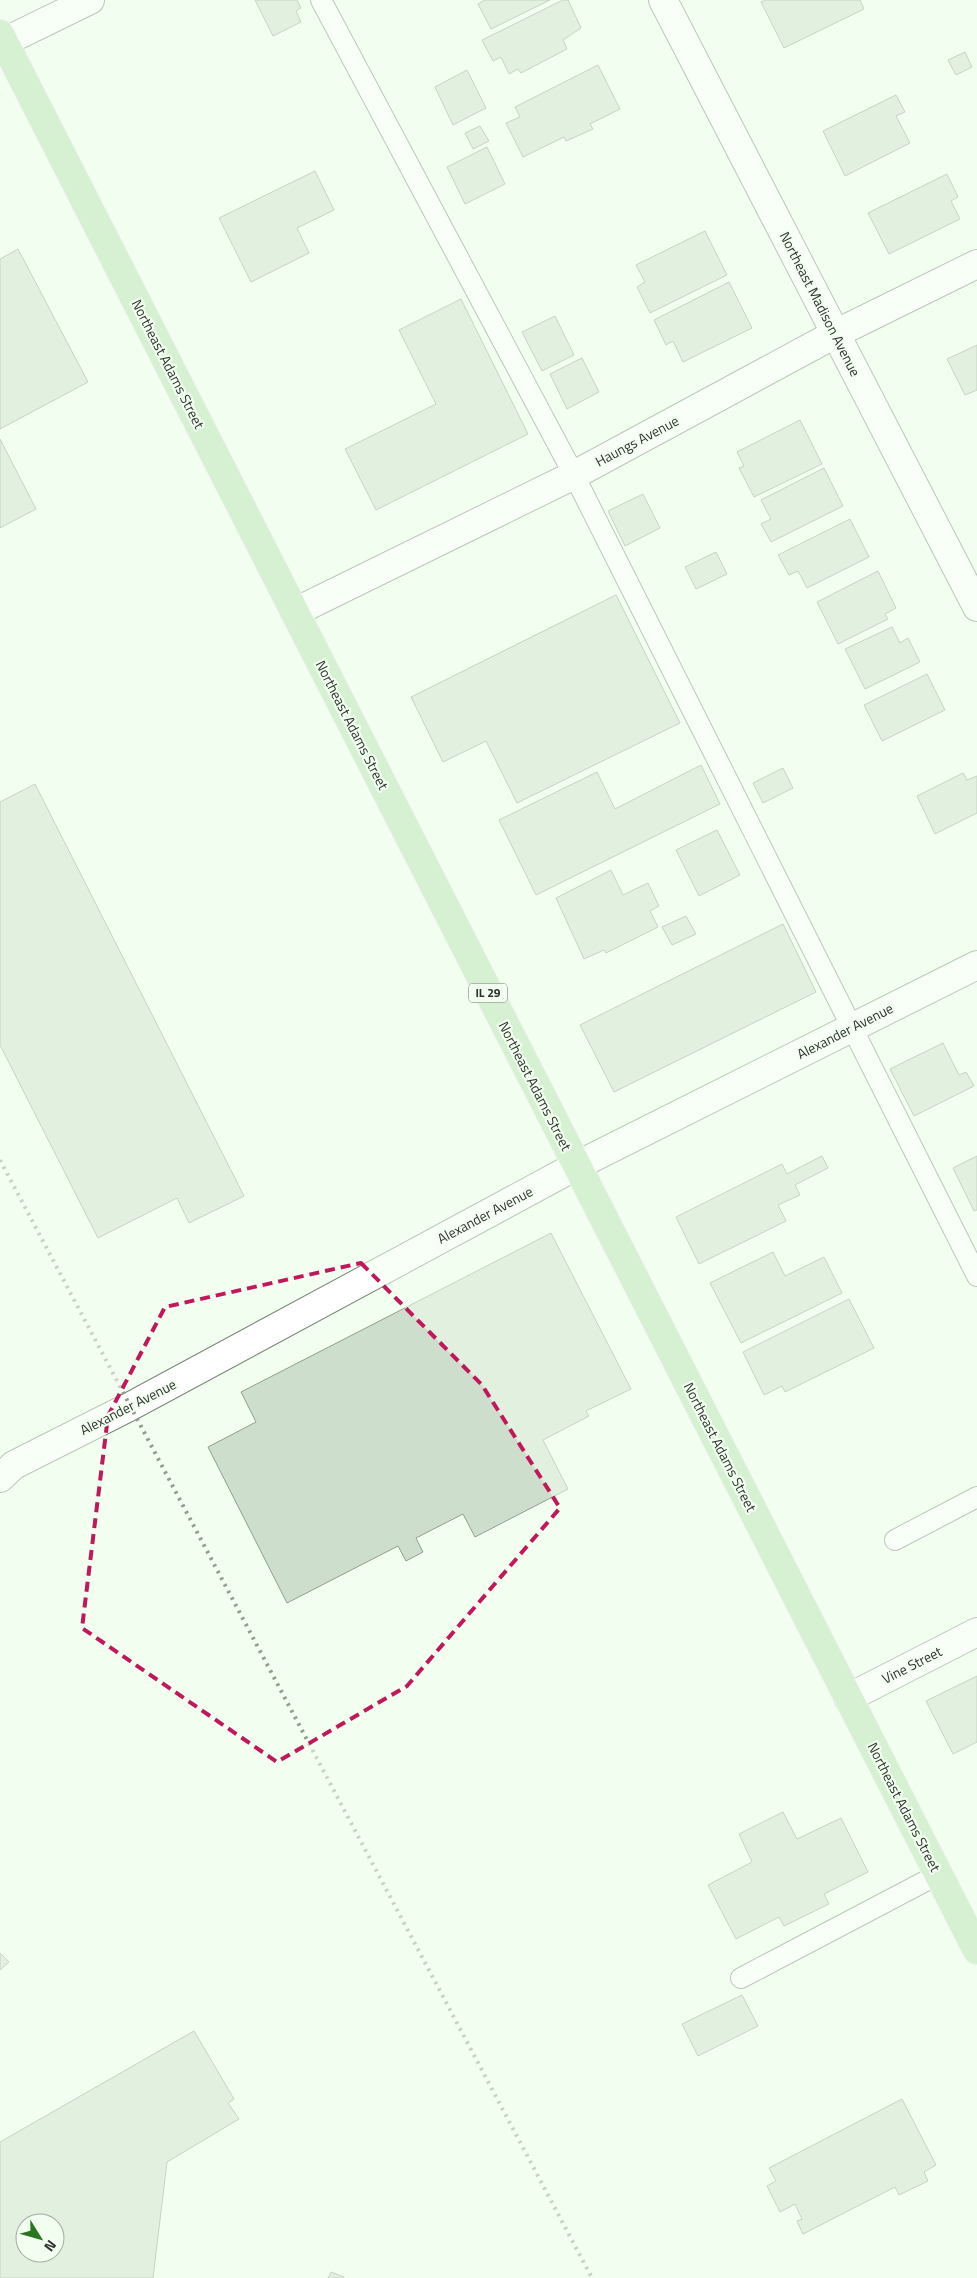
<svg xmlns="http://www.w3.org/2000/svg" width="977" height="2278" font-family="'Titillium Web',sans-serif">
<rect width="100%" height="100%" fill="#f2fff0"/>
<path fill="#cedecc" stroke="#909f8e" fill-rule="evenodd" d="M255 0H297L301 8 296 11 301 22 273 36Z
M485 0H550L491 29 478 4Z
M563 0H568L581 28 563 40 567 49 521 73 518 69 509 74 501 57 493 61 482 40Z
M766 0H860L864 9 784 48 761 2Z
M965 52 972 67 956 75 948 60Z
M598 65 620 109 590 124 593 129 566 141 564 137 523 157 506 123 520 117 515 107Z
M467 70 486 108 453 125 435 87Z
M896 95 905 112 896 116 910 143 845 176 823 131Z
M480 126 489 141 473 149 465 133Z
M487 147 505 184 465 204 447 167Z
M315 171 334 210 297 228 309 253 251 282 219 218Z
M947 174 958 197 951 201 960 219 889 254 868 213Z
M705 231 727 275 650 313 637 287 645 282 636 265Z
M18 249 88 382 0 429V259Z
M729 282 752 328 683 362 673 341 666 345 654 320Z
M461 299 528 434 376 510 345 449 436 404 399 330Z
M555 316 574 355 542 371 522 332Z
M977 345V390L965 395 947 359Z
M582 358 599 392 567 409 550 374Z
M800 420 822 464 754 497 739 468 744 466 737 452Z
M0 439 36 509 0 528Z
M824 468 843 506 771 542 761 524 771 519 761 500Z
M643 494 660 528 625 546 608 511Z
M850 519 869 557 807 588 798 571 789 575 778 555Z
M716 552 727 574 696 589 685 567Z
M878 571 896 608 885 614 888 619 838 644 817 602Z
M616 595 680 723 517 803 486 741 443 762 411 697Z
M892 627 900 643 908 638 920 662 865 689 845 649Z
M927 674 945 710 882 741 864 705Z
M701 765 720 804 536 895 499 820 597 772 615 809Z
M783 768 793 788 763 803 753 783Z
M963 773 967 780 977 776V813L935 834 917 796Z
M35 784 244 1196 189 1223 177 1198 98 1238 0 1045V802Z
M717 830 740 875 699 896 676 850Z
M611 870 623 895 648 883 659 906 650 911 658 927 606 953 604 950 584 959 556 898Z
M686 916 696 934 672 945 662 927Z
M783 924 816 992 614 1092 580 1025Z
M943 1043 959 1075 966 1072 974 1086 914 1116 890 1069Z
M822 1156 828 1168 795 1185 800 1195 778 1205 786 1221 699 1264 676 1217 782 1164 787 1174Z
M977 1156V1210L974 1211 953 1168Z
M551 1233 631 1389 586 1411 589 1416 543 1440 568 1489 475 1537 463 1514 416 1538 423 1552 406 1561 398 1546 287 1603 208 1447 256 1422 241 1392Z
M773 1252 785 1276 824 1257 842 1293 741 1343 710 1283Z
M849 1299 874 1348 785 1392 782 1386 764 1395 743 1352Z
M977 1676V1742L953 1754 926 1701Z
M783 1812 797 1839 841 1818 868 1872 824 1894 829 1904 784 1926 779 1917 736 1939 708 1885 752 1862 739 1834Z
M0 1953 9 1962 0 1970Z
M742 1995 758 2026 698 2056 682 2024Z
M194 2031 234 2099 228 2103 239 2119 167 2162 153 2278H0V2142ZM25 2223H55V2253H25Z
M902 2099 936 2165 924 2172 928 2181 899 2195 895 2187 803 2234 797 2221 802 2219 795 2204 780 2212 767 2186 776 2181 769 2168Z
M331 2272 344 2277V2278H328Z"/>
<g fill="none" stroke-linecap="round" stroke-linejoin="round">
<defs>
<path id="lane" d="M321 0 574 475 977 1276
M895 1540 977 1497
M741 1978 939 1874"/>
<path id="street" d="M663 0 977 607
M4 42 90 0
M295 612 574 475 835 334 977 264
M0 1478 14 1465 131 1406 576 1166 977 965
M848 1698 977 1632"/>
<path id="primary" d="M0 34 977 1950"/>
</defs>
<use href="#lane" stroke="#788776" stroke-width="22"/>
<use href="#street" stroke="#788776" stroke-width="30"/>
<use href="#primary" stroke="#e2e2e1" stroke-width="30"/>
<use href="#lane" stroke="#fff" stroke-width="20"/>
<use href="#street" stroke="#fff" stroke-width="28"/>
<use href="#primary" stroke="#b2dfad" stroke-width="28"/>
<path stroke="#939d91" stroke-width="4" stroke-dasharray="2.5 5" stroke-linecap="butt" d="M0 1160 592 2278"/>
</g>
<path d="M0 0H977V2278H0ZM361 1263 482 1385 560 1508 407 1686 277 1762 82 1628 108 1416 165 1307Z" fill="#f2fff0" fill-opacity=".55" fill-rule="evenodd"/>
<path fill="none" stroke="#c2185b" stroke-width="4" stroke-dasharray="10 6" stroke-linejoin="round" d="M361 1263 482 1385 560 1508 407 1686 277 1762 82 1628 108 1416 165 1307Z"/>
<g text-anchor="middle" stroke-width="4.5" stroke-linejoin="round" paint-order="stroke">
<rect fill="#f2fff0" stroke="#687067" stroke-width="1" x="469" y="983.5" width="38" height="19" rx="4"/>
<g font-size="12" font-weight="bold" fill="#2d332c">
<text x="488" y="997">IL 29</text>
</g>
<g font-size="14" fill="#2d332c" stroke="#f2fff0">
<text transform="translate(820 304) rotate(63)" y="5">Northeast Madison Avenue</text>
<text transform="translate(168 364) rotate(63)" y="5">Northeast Adams Street</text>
<text transform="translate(637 441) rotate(-28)" y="5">Haungs Avenue</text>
<text transform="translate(352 725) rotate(63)" y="5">Northeast Adams Street</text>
<text transform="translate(845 1031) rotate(-27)" y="5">Alexander Avenue</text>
<text transform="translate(535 1086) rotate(63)" y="5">Northeast Adams Street</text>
<text transform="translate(485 1215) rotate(-28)" y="5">Alexander Avenue</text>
<text transform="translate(128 1407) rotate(-27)" y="5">Alexander Avenue</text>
<text transform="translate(720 1447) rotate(63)" y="5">Northeast Adams Street</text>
<text transform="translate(912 1665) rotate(-27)" y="5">Vine Street</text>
<text transform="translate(904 1807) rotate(63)" y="5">Northeast Adams Street</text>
</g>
</g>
<g transform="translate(40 2238) rotate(127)"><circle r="24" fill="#f2fff0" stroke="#a3ada2"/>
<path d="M0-4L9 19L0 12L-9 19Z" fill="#28771f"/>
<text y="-8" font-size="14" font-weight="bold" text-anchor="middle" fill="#2d332c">N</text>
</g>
</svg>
